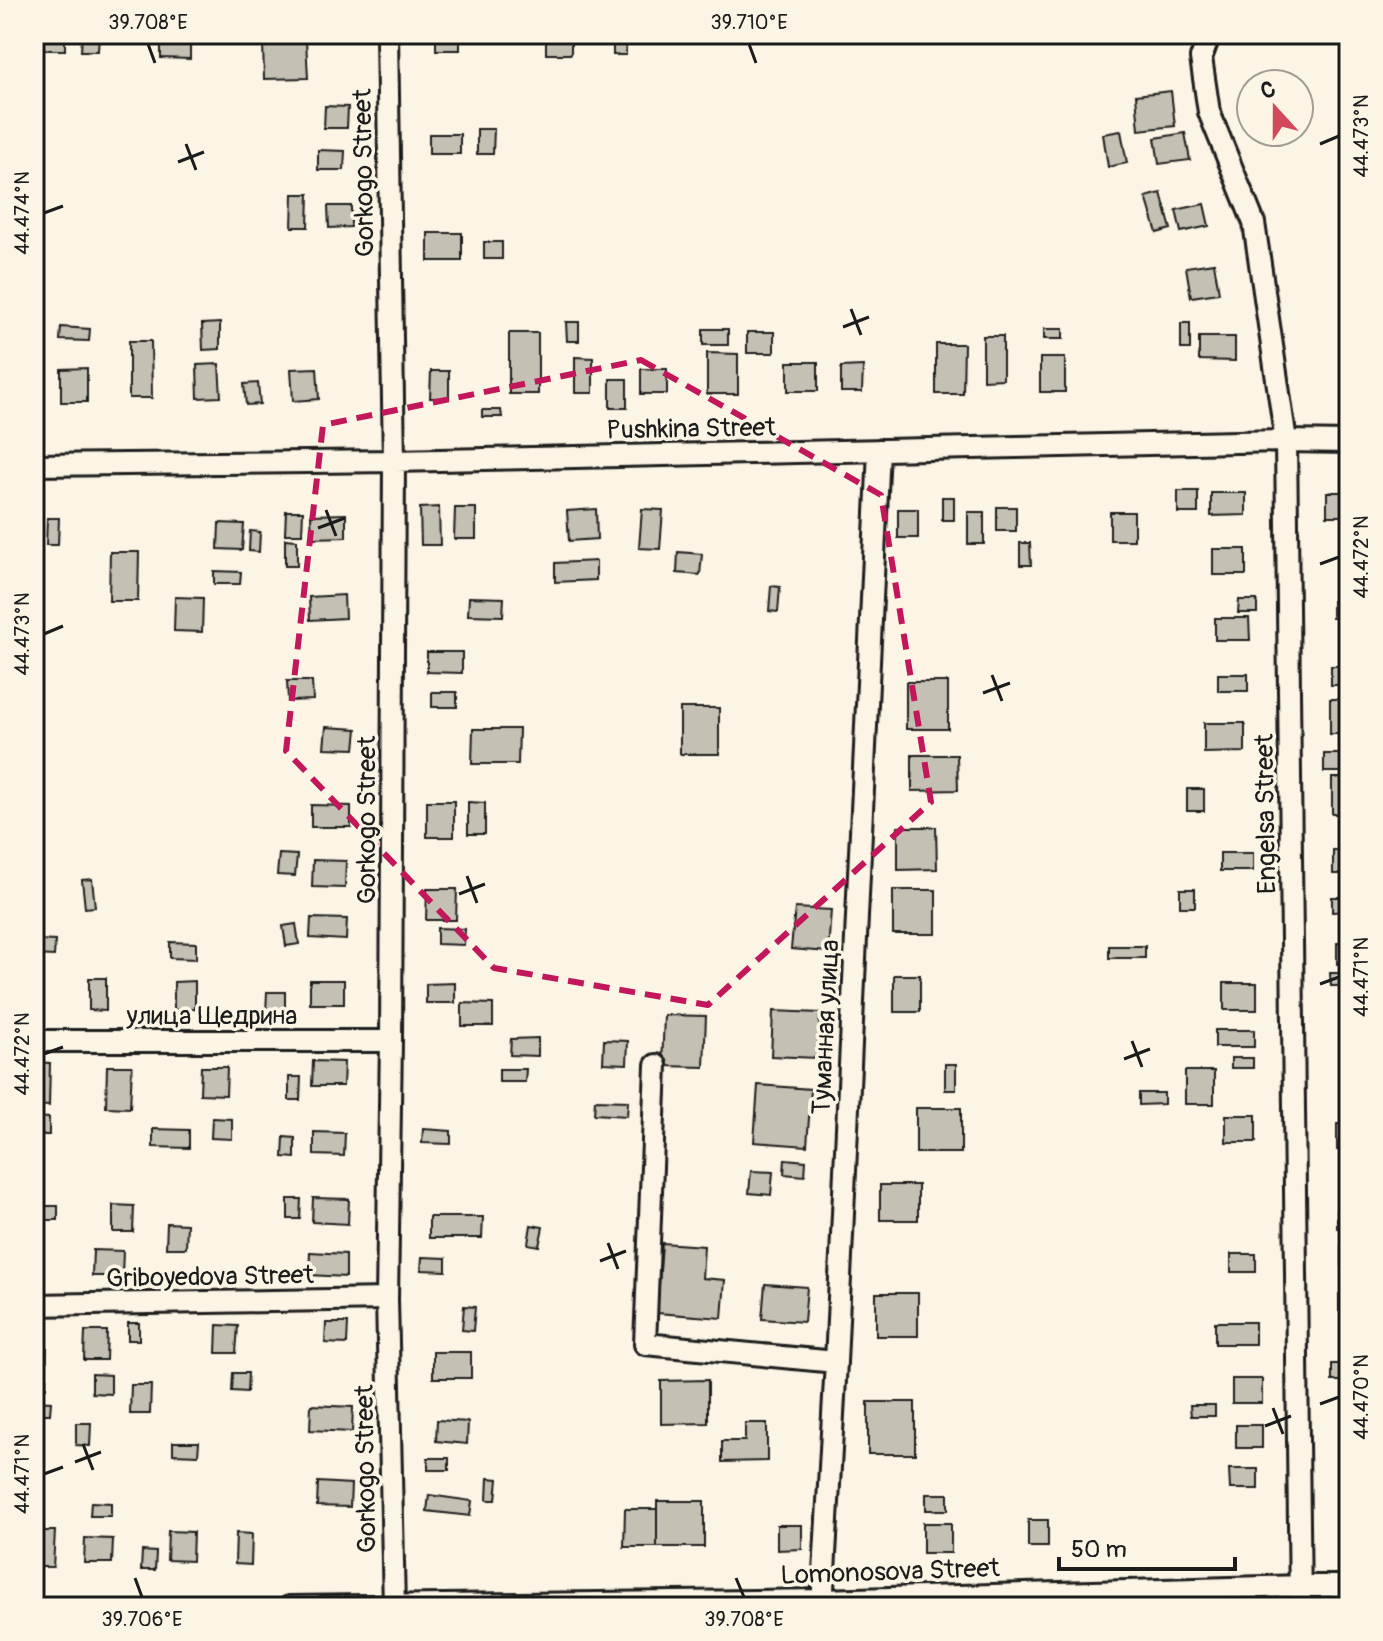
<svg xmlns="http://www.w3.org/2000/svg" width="1383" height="1641" font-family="Pangolin,sans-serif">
<rect width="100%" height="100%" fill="#fcf5e5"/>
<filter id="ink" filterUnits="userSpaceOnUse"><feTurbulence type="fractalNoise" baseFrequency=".0125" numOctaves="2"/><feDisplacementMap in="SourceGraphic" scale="16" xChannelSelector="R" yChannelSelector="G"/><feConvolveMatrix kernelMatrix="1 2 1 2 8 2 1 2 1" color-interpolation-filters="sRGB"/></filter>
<g filter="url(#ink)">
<path fill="#c4c0b3" stroke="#1c1c1c" stroke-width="2" d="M39 34H65V50H39Z
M82 34H99L98 51H81Z
M161 34H190V59L161 58Z
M436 34H460V50H436Z
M546 34H571V54H546Z
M613 34H626V55H613Z
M651 34H673V39H651Z
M306 40 308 78 264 79 263 42Z
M1171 91 1175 126 1139 130 1136 95Z
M325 106 348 107 347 128H324Z
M477 129H494L493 154H477Z
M1121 131 1127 163 1108 167 1103 134Z
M1185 133 1190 160 1159 164 1155 138Z
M429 134H460V154H429Z
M318 150 345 151 344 170H318Z
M1161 193 1171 229 1157 233 1146 197Z
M293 194H309L308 227H292Z
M1204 204 1209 226 1181 232 1176 210Z
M328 206H351V227L329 228Z
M428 233H462V261H428Z
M484 242H502V259H484Z
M1214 263 1219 293 1191 297 1186 267Z
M566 322H579V341H567Z
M220 323V349L203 350 202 324Z
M1181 323H1190V349H1181Z
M61 327 90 329 89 341 60 340Z
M703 329H728V345H703Z
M1044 329H1063V339H1044Z
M747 332H774V353H747Z
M509 333H538V394H509Z
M983 336H1003V379L983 380Z
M1199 337H1235V361L1199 360Z
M129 341H151L152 398H129Z
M936 344H964L963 394H936Z
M707 353 738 354V394H707Z
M575 357 593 358V393H575Z
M1040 358H1065V392H1040Z
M788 362H818V391H788Z
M219 364 221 397 198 398 197 365Z
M863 366 862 392H841V367Z
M87 368V402H61V369Z
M317 368 319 399 293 401 291 369Z
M641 369H667V394H641Z
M431 371H449V398H430Z
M610 379H627V408H610Z
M258 383 260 404 246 405 244 384Z
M482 410H501L502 417H482Z
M1178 491H1198V513H1178Z
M1327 492H1349V516H1327Z
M1211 493H1246V515L1211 516Z
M942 497H954V520H942Z
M439 507 440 545H421L420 508Z
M997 507H1016V531H997Z
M455 508H476V539H454Z
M596 509 597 539 569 541 567 511Z
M642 509 663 510 660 549 639 548Z
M898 509H918V538H898Z
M286 511H303L302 534H285Z
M968 512H984V544H968Z
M1110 512H1134V540H1110Z
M346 514V537L312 538 311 515Z
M47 518H59L58 545H46Z
M219 523 244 524 242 550 218 549Z
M250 531 260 532 259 552 249 551Z
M285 539 297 540V566H285Z
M1020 543H1030L1031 565H1020Z
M1213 549H1246V575H1213Z
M110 552H139L138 601H109Z
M678 552 702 554 700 575 677 573Z
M596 561V580L555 582V563Z
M214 571 241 572 240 584H214Z
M771 586 780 587 778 612 769 611Z
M344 595 345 618 310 620 309 597Z
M175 597 203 598 202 632 174 631Z
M469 597 504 598 503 616 468 615Z
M1239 600H1257V613H1238Z
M1349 600V618H1332V601Z
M1215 618H1249L1250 640H1215Z
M427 652H462V673L427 672Z
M1331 666H1349V685H1331Z
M1218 674H1248V691H1218Z
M287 681H312L313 700 288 701Z
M906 682H948V729H906Z
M432 692H457V707H432Z
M1330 699H1349V734H1330Z
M680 708H719V754H680Z
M1204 723H1245V752L1204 753Z
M326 727 357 729 355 749 324 748Z
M473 729H519L518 764H472Z
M1324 754H1349V772H1324Z
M912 755H957L958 790 912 791Z
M1332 778H1349V814H1332Z
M1187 789H1204V811H1187Z
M427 801H454V837H427Z
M468 802 485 803V834H468Z
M311 805 351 806V827H311Z
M898 827H936L937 869 898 870Z
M1333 850H1349V874H1333Z
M1220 853H1253V871H1220Z
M279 854 297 855 295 876 277 875Z
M313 860 346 861 345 888 312 887Z
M92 879 95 907 85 908 82 880Z
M427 889H457L456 920H426Z
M1180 889H1195V907H1180Z
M893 890H936V934H893Z
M1332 897H1349V911L1332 912Z
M795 908 831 910 828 952 791 949Z
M311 918 347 919 346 940 310 938Z
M296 924 299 944 286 946 283 926Z
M437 928 465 929 464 945 437 944Z
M34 940 55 941 54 956 34 955Z
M170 942 196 943V959L170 958Z
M1337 943H1349V964H1337Z
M1109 946H1145V958H1109Z
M1330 973H1349V986H1331Z
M894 975H920V1012H894Z
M89 978H106V1011L89 1010Z
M310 980H344V1004H310Z
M195 981V1009L174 1010V982Z
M34 983H38L37 1012 34 1011Z
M455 983V1003H426V984Z
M1224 983H1257V1010H1224Z
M267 992H285V1013L266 1012Z
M462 1003 493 1004V1026H462Z
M773 1011 820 1013 818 1058 771 1056Z
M664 1015 706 1016 704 1067 662 1066Z
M1215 1030H1254V1047H1215Z
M538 1038V1056L510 1055 511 1039Z
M604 1040 628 1041 627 1064 603 1063Z
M1340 1041H1349V1064H1340Z
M1231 1058H1253V1068H1231Z
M313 1061 344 1062 343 1086H312Z
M34 1062 50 1063 49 1106 34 1105Z
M945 1064H956V1090H945Z
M107 1066H132L130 1108 106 1107Z
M201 1067H227L226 1095 200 1094Z
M499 1069H526L525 1082H499Z
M1185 1071H1214V1104H1185Z
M289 1077H301L300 1100H289Z
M758 1085 811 1089 807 1146 754 1142Z
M1139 1093H1164V1104L1139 1105Z
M595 1100 628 1101 627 1116 594 1114Z
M916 1108H961V1153H916Z
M1226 1115H1256V1142H1226Z
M34 1117 49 1118V1135H34Z
M212 1118 232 1119V1139L211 1138Z
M1337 1124H1349V1150H1337Z
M153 1129 189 1130V1148L153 1147Z
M423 1129 451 1131V1144L422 1143Z
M314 1132 345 1133 344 1156 314 1155Z
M284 1137 295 1138V1158L283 1157Z
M785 1159 806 1161 805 1176 784 1174Z
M751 1171 773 1172 771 1195 749 1193Z
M880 1185H918V1220H880Z
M313 1198 349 1199 348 1224 312 1222Z
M288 1199H301L300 1219H288Z
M113 1205 134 1206 133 1232H113Z
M37 1206H58V1220H36Z
M1337 1206H1349V1228H1337Z
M429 1217H483L482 1238H429Z
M167 1223 187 1224 186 1248H166Z
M531 1225 543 1227 539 1246 528 1244Z
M662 1243 704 1246 702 1278 725 1280 722 1318 657 1313Z
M1341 1246H1349V1266H1341Z
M93 1250 123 1251 122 1276H92Z
M310 1252 346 1254V1277L309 1275Z
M1231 1254H1256V1272H1231Z
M422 1257 446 1258V1271L421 1270Z
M765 1284 807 1287 804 1322 762 1319Z
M876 1293H918V1336H876Z
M1339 1294H1349V1311H1339Z
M464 1306 475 1307 473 1331 462 1330Z
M1215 1322H1255V1344H1215Z
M128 1323H139V1340H128Z
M326 1323H348L347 1344 325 1343Z
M217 1325 238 1326 236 1353H216Z
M85 1331H107L106 1360H84Z
M34 1348H47L46 1388H34Z
M433 1352H471V1378H433Z
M1332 1364H1349V1381H1332Z
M233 1373H248L247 1392 232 1391Z
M92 1374 111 1375V1394L92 1393Z
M1232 1379H1262V1403H1232Z
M708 1380V1423L661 1424V1381Z
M131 1385H151L150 1414H130Z
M34 1401 51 1402 50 1414H34Z
M868 1402H915V1454H868Z
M311 1405 353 1407 352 1432 310 1430Z
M1190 1405H1215V1416H1191Z
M437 1420 468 1422 467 1444 436 1441Z
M76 1423H91L90 1446 76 1445Z
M745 1423H767V1461L722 1462V1441H745Z
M1236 1425H1262V1448H1236Z
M173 1442H199L198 1455 173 1454Z
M428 1458H449V1470H428Z
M1229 1469H1258V1489H1230Z
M488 1478 498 1479 496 1500H487Z
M318 1482 351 1484 350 1507 317 1506Z
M926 1494H948V1510H926Z
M429 1495 472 1501 470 1516 427 1511Z
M657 1501H704V1547H657Z
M91 1502 111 1503V1516H90Z
M625 1509H657V1547H624Z
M1345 1515H1349V1546H1345Z
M1028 1520H1048V1547H1028Z
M923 1523H951V1553H923Z
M777 1525H802V1549L777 1550Z
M34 1531H55L53 1567H34Z
M168 1531 193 1532 192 1561 167 1560Z
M236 1533 252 1534 251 1565 235 1564Z
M85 1538 113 1539 112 1563H84Z
M142 1551 156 1552 155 1570H141Z"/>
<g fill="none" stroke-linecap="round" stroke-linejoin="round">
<defs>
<path id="minor" d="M387 34 394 461 391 1041 387 1299 394 1607
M1210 34 1201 58 1209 112 1254 223 1286 441 1300 1607
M34 465 394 461 1286 441 1349 442
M34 1041H391
M656 1065 645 1344 836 1362
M34 1305 387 1299
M289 1607 821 1600 1300 1586H1349
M822 1607 836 1362 879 450"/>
</defs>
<use href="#minor" stroke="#1c1c1c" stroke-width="26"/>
<use href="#minor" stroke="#fcf5e5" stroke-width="20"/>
</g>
</g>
<path fill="none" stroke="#c2185b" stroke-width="6" stroke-dasharray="16 10" stroke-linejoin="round" d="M641 360 881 495 931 802 708 1005 494 968 286 751 323 425Z"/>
<path fill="none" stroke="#1c1c1c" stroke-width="3" d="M148 44 155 63M749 44 756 63M186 144 196 170M1320 144 1339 136M178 162 204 152M44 213 63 206M851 309 861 335M843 327 869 317M326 510 336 536M318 528 345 518M1320 564 1339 557M44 634 63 626M992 675 1002 701M983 693 1010 683M467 876 477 903M459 894 485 884M1320 984 1339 977M1132 1041 1142 1067M44 1054 63 1047M1124 1059 1150 1049M608 1243 618 1269M600 1261 626 1251M1320 1404 1339 1397M1273 1408 1283 1434M1265 1426 1291 1416M83 1444 93 1470M75 1462 101 1452M44 1474 63 1467M135 1578 142 1597M736 1578 744 1597"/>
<g text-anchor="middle" stroke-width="7" stroke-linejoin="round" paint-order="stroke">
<g font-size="26" fill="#1c1c1c" stroke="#fcf5e5">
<text transform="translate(363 173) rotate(-91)" y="9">Gorkogo Street</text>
<text transform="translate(691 428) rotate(-1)" y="9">Pushkina Street</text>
<text transform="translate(1265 814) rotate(-91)" y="9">Engelsa Street</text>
<text transform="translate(366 820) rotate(-90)" y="9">Gorkogo Street</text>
<text x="212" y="1024">улица Щедрина</text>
<text transform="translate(825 1027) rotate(-87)" y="9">Туманная улица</text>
<text transform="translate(210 1276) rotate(-1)" y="9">Griboyedova Street</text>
<text transform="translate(365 1469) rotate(-91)" y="9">Gorkogo Street</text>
<text transform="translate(890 1571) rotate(-2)" y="9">Lomonosova Street</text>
</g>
</g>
<rect width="1383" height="1641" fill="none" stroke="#fcf5e5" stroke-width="88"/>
<g transform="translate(1275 108) rotate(339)"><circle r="38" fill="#fcf5e5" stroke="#a29e95" stroke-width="2"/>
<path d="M0-6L14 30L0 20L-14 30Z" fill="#d1495b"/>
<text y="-12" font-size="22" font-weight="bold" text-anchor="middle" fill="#1c1c1c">С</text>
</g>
<path d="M1059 1557v12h176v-12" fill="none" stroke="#1c1c1c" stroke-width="4"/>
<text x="1071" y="1557" font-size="24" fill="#1c1c1c" stroke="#fcf5e5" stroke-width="6" paint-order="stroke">50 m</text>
<rect x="44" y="44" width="1295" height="1553" fill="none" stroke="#1c1c1c" stroke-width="3"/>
<g font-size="20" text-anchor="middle" fill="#1c1c1c">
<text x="148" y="29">39.708°E</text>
<text x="749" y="29">39.710°E</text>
<text transform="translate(1361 136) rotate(-90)" y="7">44.473°N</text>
<text transform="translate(22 213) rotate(-90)" y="7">44.474°N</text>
<text transform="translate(1361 557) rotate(-90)" y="7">44.472°N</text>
<text transform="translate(22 634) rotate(-90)" y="7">44.473°N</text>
<text transform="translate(1361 977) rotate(-90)" y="7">44.471°N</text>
<text transform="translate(22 1054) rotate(-90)" y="7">44.472°N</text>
<text transform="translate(1361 1397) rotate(-90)" y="7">44.470°N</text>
<text transform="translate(22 1474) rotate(-90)" y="7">44.471°N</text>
<text x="142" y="1626">39.706°E</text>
<text x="744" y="1626">39.708°E</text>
</g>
</svg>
